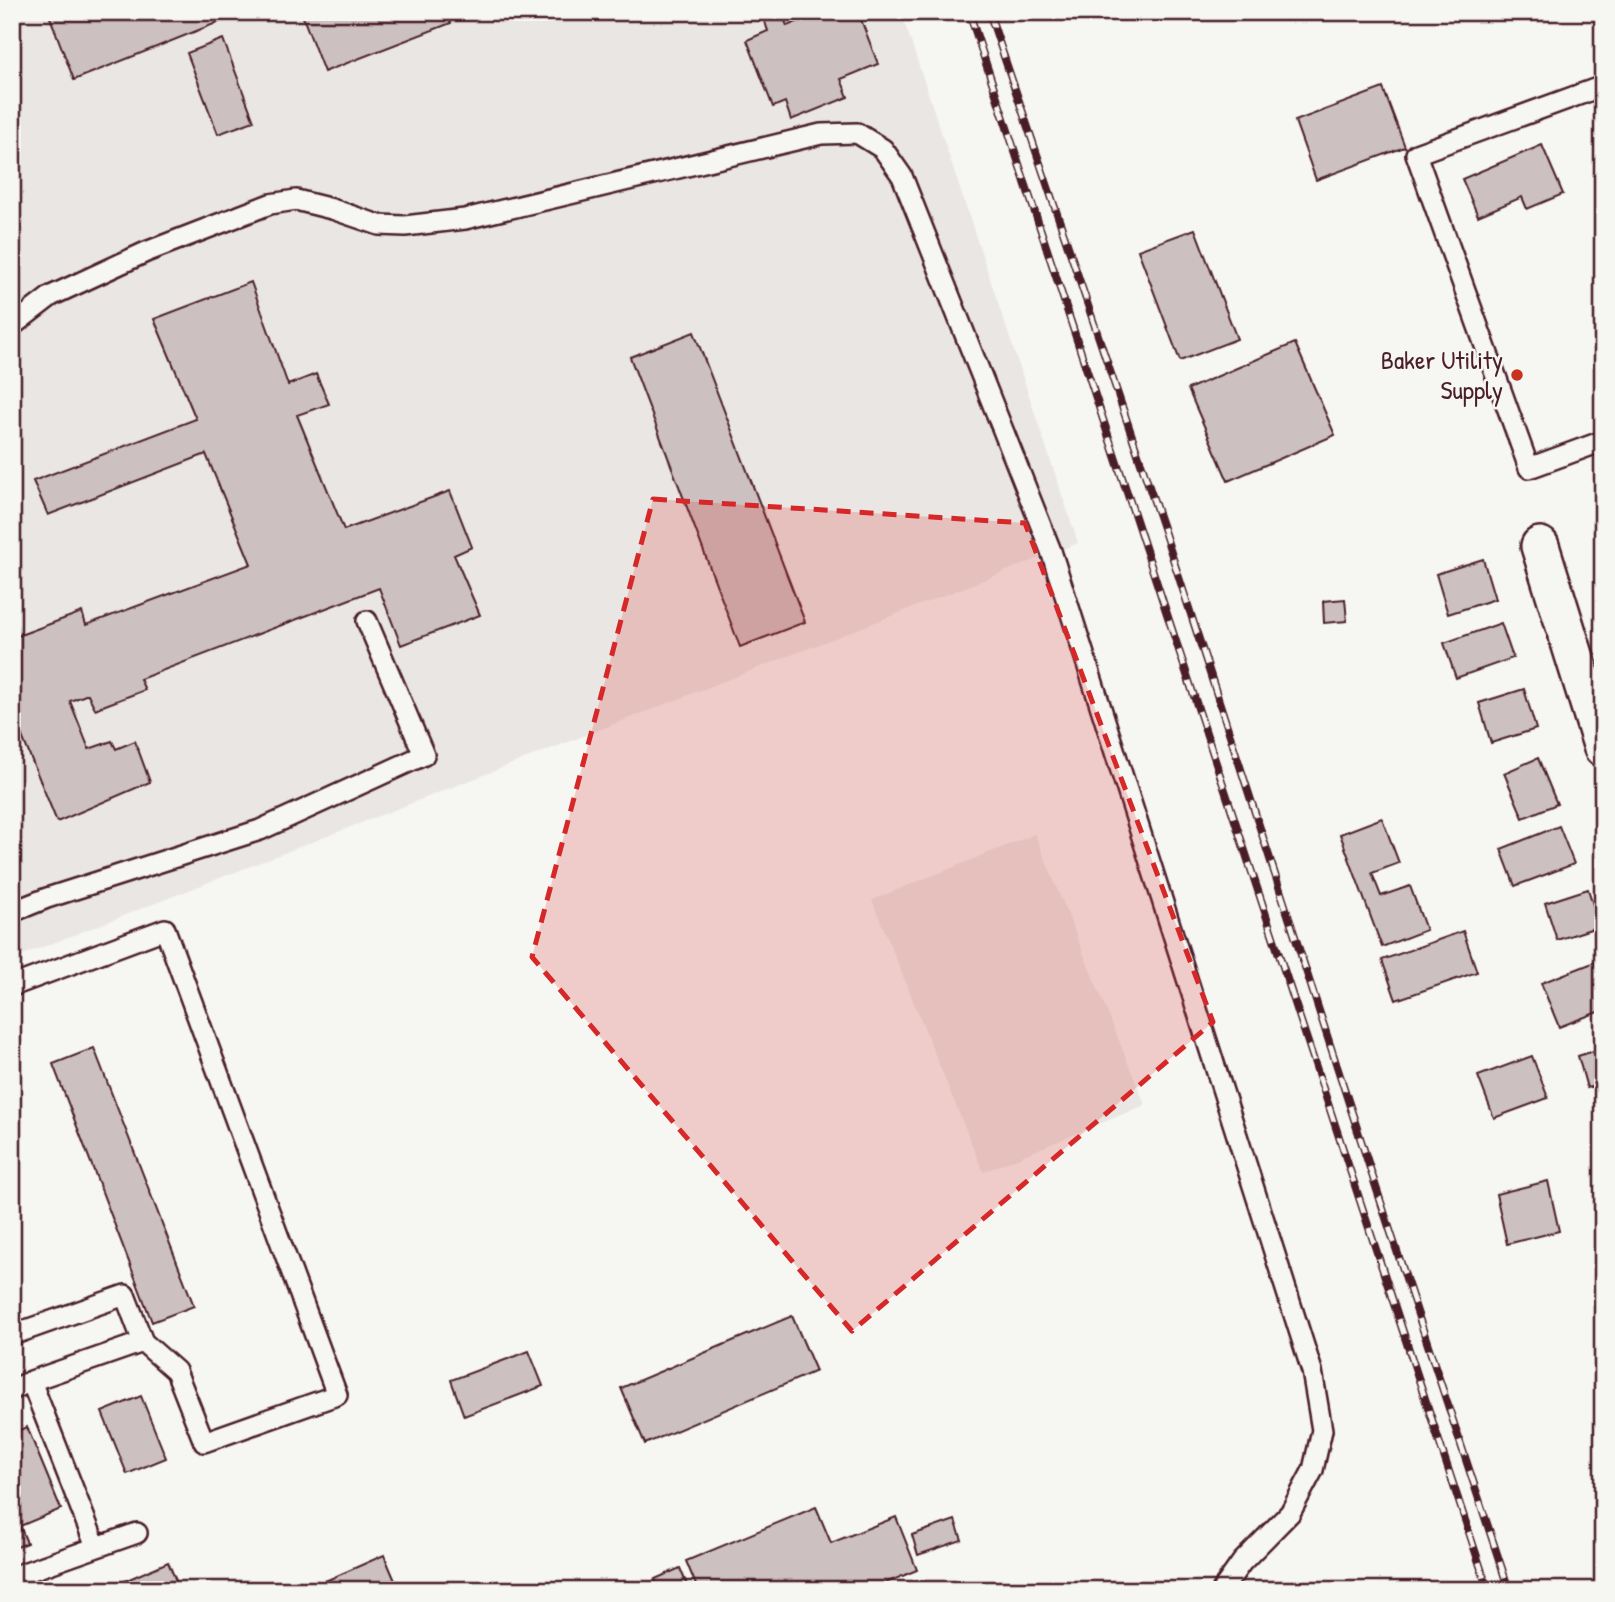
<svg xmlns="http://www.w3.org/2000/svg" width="1615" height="1602" font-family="'Patrick Hand',sans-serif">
<rect width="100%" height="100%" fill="#f6f6f2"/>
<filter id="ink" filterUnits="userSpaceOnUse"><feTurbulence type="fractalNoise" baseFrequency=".0143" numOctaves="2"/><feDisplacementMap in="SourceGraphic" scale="14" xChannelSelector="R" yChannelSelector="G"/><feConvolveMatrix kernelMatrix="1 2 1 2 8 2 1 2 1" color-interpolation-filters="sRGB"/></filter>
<g filter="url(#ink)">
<path fill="#e9e6e3" d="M12 12H901L1078 543 12 959Z
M1035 834 1145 1105 983 1172 872 900Z"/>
<path fill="#ccc1c0" stroke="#4a1f2b" stroke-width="2" d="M48 12H215L219 22 74 80Z
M301 12H447L451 23 324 72Z
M764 12H782L787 26 821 12H858L878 64 841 79 848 97 791 120 785 102 773 107 747 40 768 31 762 13Z
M223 39 254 121 218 134 187 53Z
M1383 88 1405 147 1316 180 1295 121Z
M1542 145 1563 194 1527 209 1522 197 1478 216 1462 179Z
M1195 229 1237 339 1180 361 1138 250Z
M251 282 288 385 316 374 329 404 297 415 344 530 450 491 472 547 454 555 480 615 401 645 379 588 140 679 145 690 95 709 88 694 70 701 89 749 112 741 116 749 135 741 150 782 57 822 17 724 12 726V638L82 612 86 625 251 564 206 454 48 515 33 481 196 419 154 319Z
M694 332 805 622 740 647 630 357Z
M1295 343 1335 435 1228 481 1188 389Z
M1483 559 1495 599 1448 614 1436 574Z
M1345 599 1347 621 1324 623 1323 601Z
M1501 623 1513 658 1456 678 1444 643Z
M1524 689 1536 729 1491 743 1479 703Z
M1538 758 1557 804 1523 818 1504 773Z
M1382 818 1399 863 1372 873 1381 896 1410 886 1426 930 1382 947 1340 834Z
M1559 826 1574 864 1515 886 1501 849Z
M1588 889 1600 926 1557 940 1545 903Z
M1463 931 1477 972 1396 1000 1382 960Z
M1603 959V1010L1559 1027 1541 983Z
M94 1048 194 1306 152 1322 53 1064Z
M1603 1048V1084L1587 1088 1578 1056Z
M1532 1056 1548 1098 1494 1118 1478 1076Z
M1548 1181 1559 1231 1507 1244 1496 1194Z
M792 1316 816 1371 645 1444 621 1388Z
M529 1351 543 1386 464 1416 451 1380Z
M141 1396 166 1458 127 1474 102 1412Z
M27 1427 61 1509 20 1526 27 1543 12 1549V1433Z
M816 1507 831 1543 896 1517 917 1570 869 1590H698L686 1561Z
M955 1520 962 1540 918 1555 912 1535Z
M384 1555 399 1590H305Z
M168 1562 180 1590H104Z
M680 1568 689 1590H659L655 1579Z"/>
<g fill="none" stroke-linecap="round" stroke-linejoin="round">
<defs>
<path id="lane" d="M1603 86 1416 154 1529 468 1603 441
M12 326 51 296 146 252 270 204 296 200 332 209 379 225 405 226 465 219 821 134 857 133 883 149 902 176 1051 551 1312 1371 1322 1430 1313 1470 1290 1513 1242 1562 1222 1590
M12 912 47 898 260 830 424 755 367 621
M12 986 165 929 337 1395 204 1442 176 1371 143 1342 125 1295 12 1335
M31 1381 143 1342
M12 1390 31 1381 96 1547
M12 1577 137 1533"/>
<path id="street" d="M1540 546 1603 748"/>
</defs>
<use href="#lane" stroke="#4a1f2b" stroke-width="24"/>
<use href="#street" stroke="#4a1f2b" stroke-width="42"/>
<use href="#lane" stroke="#f6f6f2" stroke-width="19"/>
<use href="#street" stroke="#f6f6f2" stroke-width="37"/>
<defs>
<path id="rail" d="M969 12 1488 1590
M989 12 1164 531 1387 1221 1509 1590"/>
</defs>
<use href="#rail" stroke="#4a1f2b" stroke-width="8"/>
<use href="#rail" stroke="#f6f6f2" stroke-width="5" stroke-dasharray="16" stroke-linecap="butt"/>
</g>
</g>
<path fill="#d62828" fill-opacity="0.2" stroke="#d62828" stroke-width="5" stroke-dasharray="14 9" stroke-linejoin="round" d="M653 499 1025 523 1213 1022 852 1331 532 957Z"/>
<circle fill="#c8321e" stroke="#f6f6f2" stroke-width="2.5" cx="1517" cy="375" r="7"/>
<g text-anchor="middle" stroke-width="5" stroke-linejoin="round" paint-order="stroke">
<g font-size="26" fill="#4a1f2b" stroke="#f6f6f2" text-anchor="end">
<text x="1503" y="369">Baker Utility<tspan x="1503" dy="30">Supply</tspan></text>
</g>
</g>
<rect width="1615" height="1602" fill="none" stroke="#f6f6f2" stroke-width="42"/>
<rect x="21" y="21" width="1573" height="1560" fill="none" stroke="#4a1f2b" stroke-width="2.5" filter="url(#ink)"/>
</svg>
